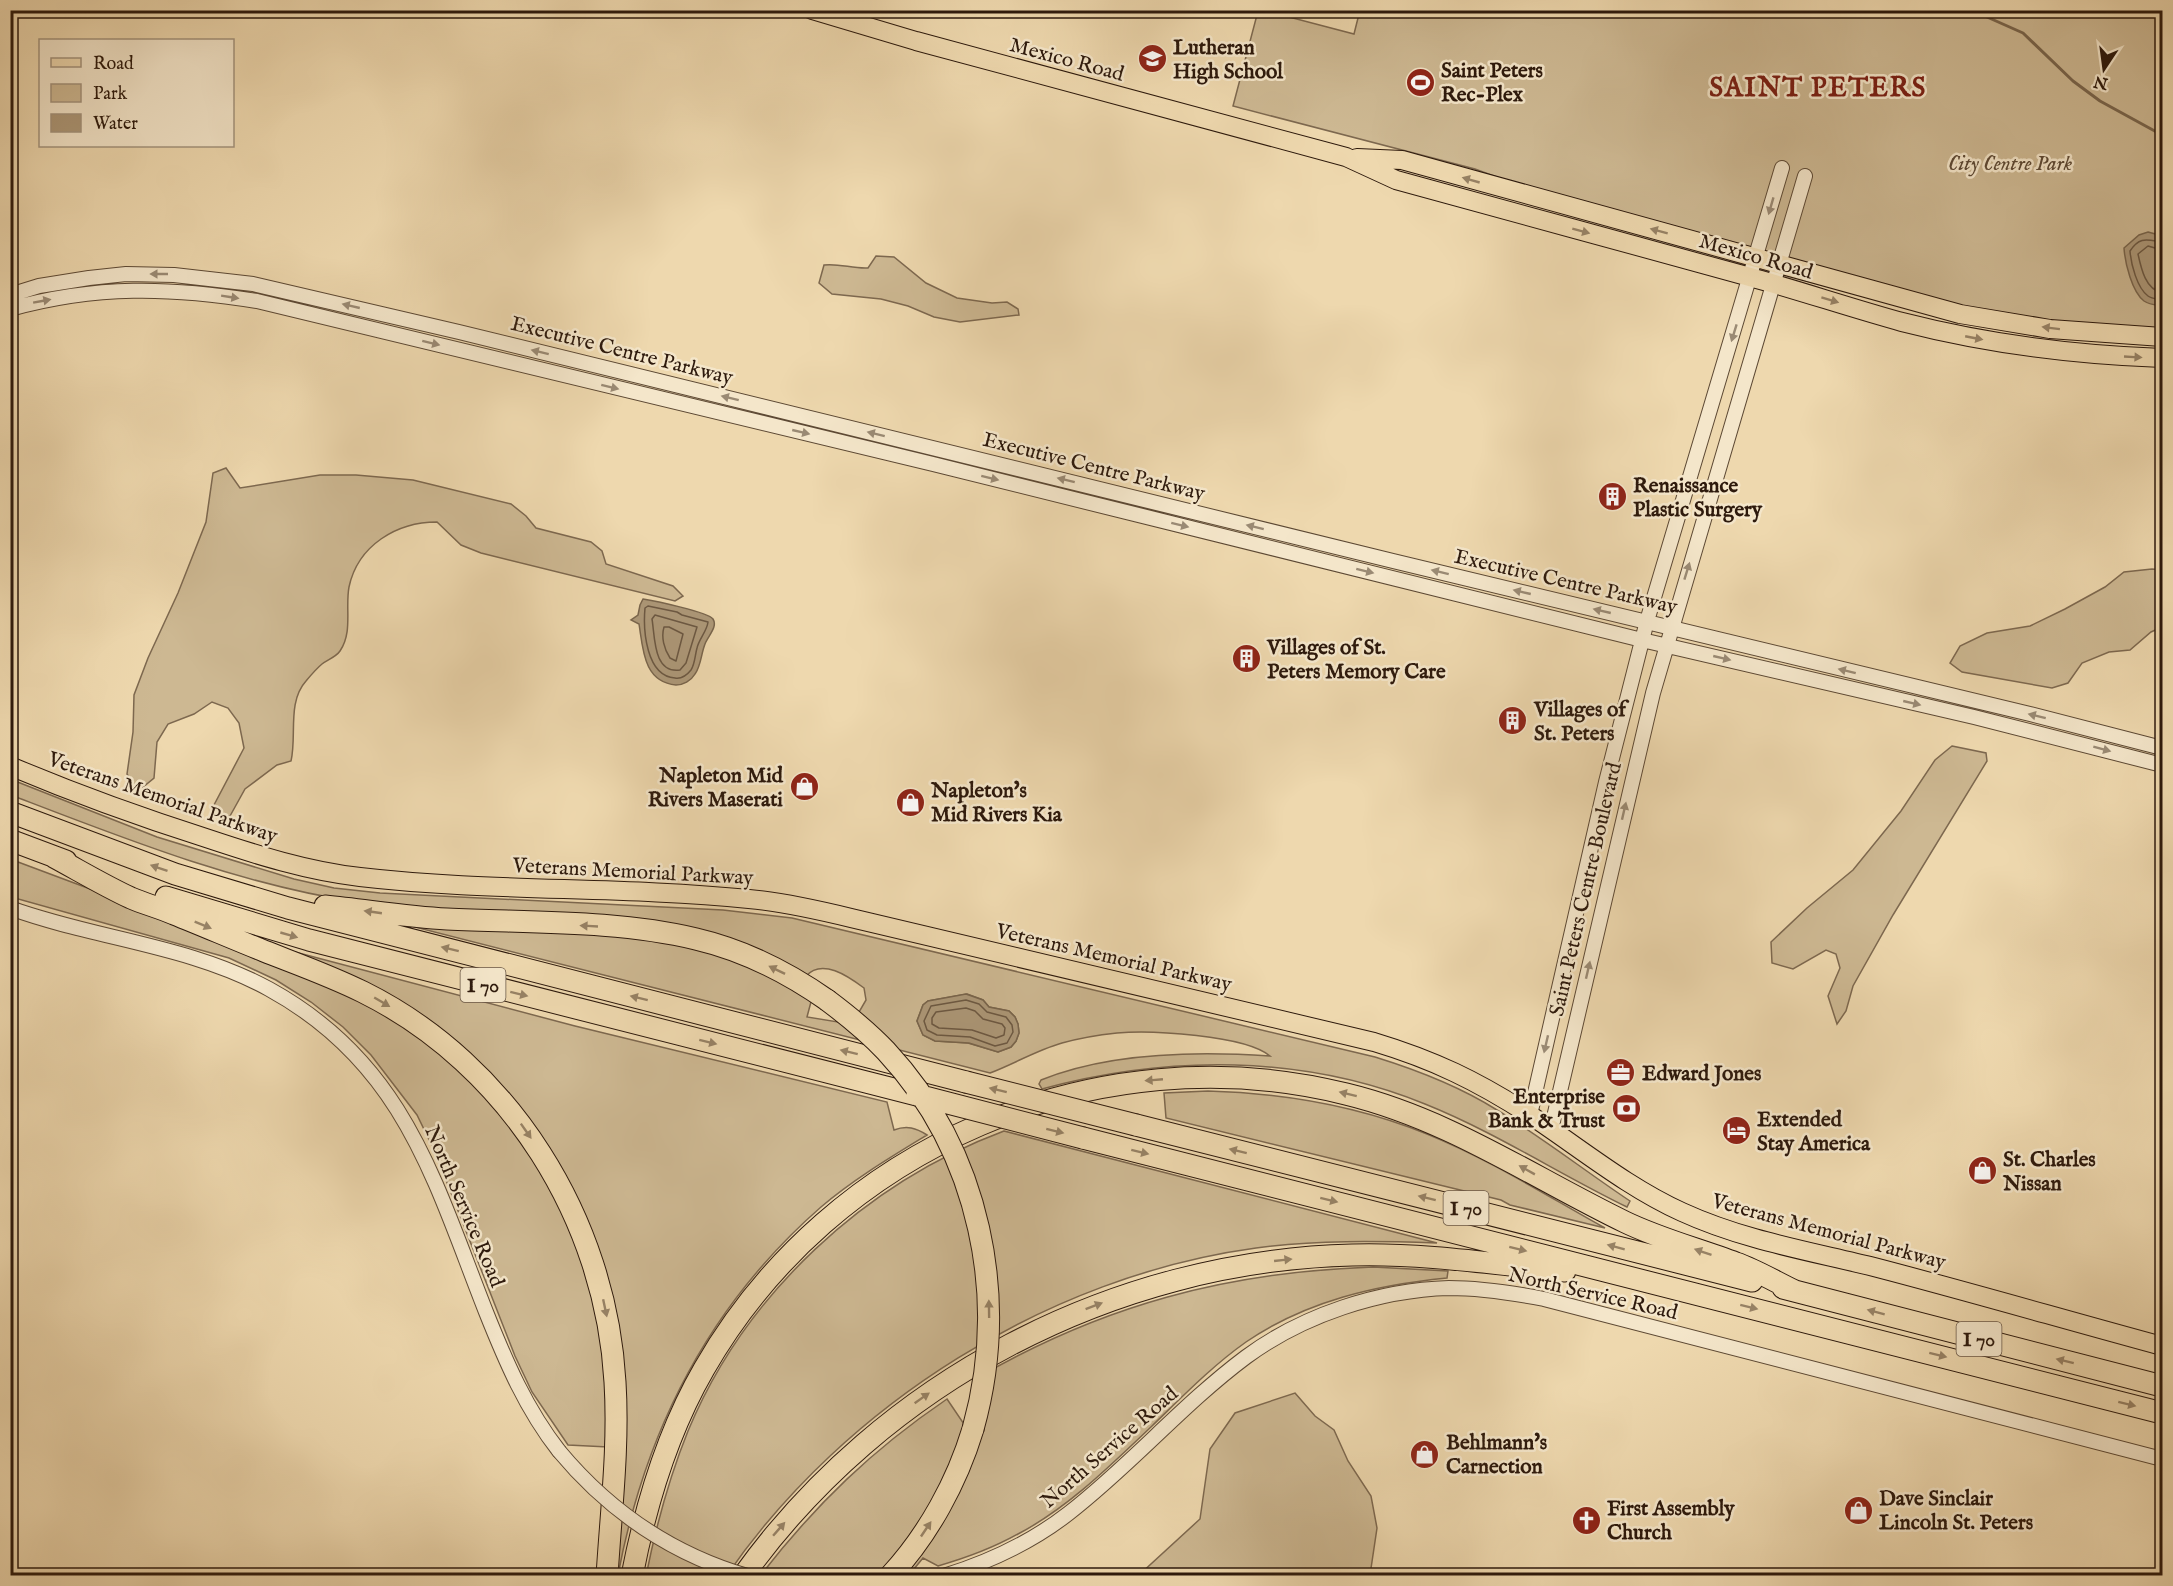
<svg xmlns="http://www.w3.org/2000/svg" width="2173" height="1586" font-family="'IM FELL English',serif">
<rect width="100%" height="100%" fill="#eed8ae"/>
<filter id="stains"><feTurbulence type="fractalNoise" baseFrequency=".00333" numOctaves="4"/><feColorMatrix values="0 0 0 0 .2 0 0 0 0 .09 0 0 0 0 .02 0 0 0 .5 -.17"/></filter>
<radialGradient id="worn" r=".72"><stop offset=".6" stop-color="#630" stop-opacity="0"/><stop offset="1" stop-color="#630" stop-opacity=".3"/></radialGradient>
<path fill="#cdb892" stroke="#7d684f" stroke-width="1.5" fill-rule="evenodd" d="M1360 10 2162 11V329L2061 323 1958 307 1510 182 1475 169 1233 106 1258 11H1266L1354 34Z
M876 256 894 257 926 283 957 298 992 303 1007 302 1018 309 1019 315 960 322 934 317 908 306 881 299 832 294 819 283 824 265C839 263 853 269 868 268Z
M226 468 240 488 320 475H356L413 480 511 504 526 516 536 528 591 542 602 551 606 564 673 586 683 596 675 601 481 553 461 545 437 522C397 522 358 545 349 587 345 608 353 632 340 651 336 657 327 660 322 664 316 669 311 675 306 681 287 702 297 736 291 761L277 765 245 789 230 816 219 814 214 805 244 748 239 723 228 708 212 702 194 714 168 724 157 742 154 778 142 788 134 785 127 774 133 732 134 695 148 658 178 593 206 522 213 473Z
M2152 569 2162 570V627L2151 632 2130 650 2109 652 2082 663 2068 683 2052 688 1962 672 1950 663 1960 646 1987 633 2030 626 2065 609 2105 587 2124 572Z
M1952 746 1986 753 1987 761 1893 915 1853 986 1846 1011 1837 1024 1828 996 1840 968 1836 954 1826 950 1793 969 1772 963 1771 942 1807 908 1853 870 1901 811 1935 760Z
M10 779 157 837 294 879 334 888 380 893 723 910 792 918 1375 1057C1417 1070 1459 1086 1497 1110 1543 1138 1585 1171 1630 1201L1627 1207C1559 1174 1495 1132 1425 1104 1303 1054 1167 1055 1042 1089L1039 1084 1041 1080C1110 1052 1197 1051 1270 1056 1245 1035 1150 1030 1117 1033 1098 1035 1080 1038 1062 1043 1037 1050 1014 1064 990 1073L403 924V922C453 926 504 928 554 931 650 936 730 941 812 998L807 1017 856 1025 859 1012 866 1000 864 988C848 976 822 958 806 976 762 954 718 935 670 926 631 918 591 919 552 917 487 914 422 911 357 902 238 884 123 838 11 795ZM967 994 983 1000 989 1007 1009 1011 1015 1017 1018 1024 1019 1033 1016 1041 1011 1047 998 1052 968 1043 935 1041 923 1035 917 1021 923 1005 928 1001Z
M10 859 125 902 296 971 389 1015 457 1066 512 1124 567 1216 602 1325 608 1447 568 1445 532 1392 515 1356 435 1152 417 1115 371 1055 343 1027 311 1002 276 980 229 958 11 897Z
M276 947 575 1026 887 1102 894 1130C907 1125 916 1128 927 1135 891 1157 854 1179 821 1207 709 1305 645 1431 618 1575H614L603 1271 475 1064Z
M1208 1091C1283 1093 1356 1105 1427 1134 1489 1159 1547 1196 1605 1228L1510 1205 1501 1200 1166 1118 1164 1093Z
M1004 1131 1437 1243C1376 1241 1316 1240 1256 1248 1049 1276 845 1404 727 1575L646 1576C656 1526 669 1478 688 1431 745 1294 865 1183 1004 1131Z
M1373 1267 1448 1271 1447 1278C1376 1285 1306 1301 1246 1342 1212 1366 1182 1397 1152 1426 1111 1465 1068 1508 1018 1534 993 1548 966 1558 938 1566L923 1558 909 1575H904L983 1429 990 1401 977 1378C1103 1305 1227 1272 1373 1267Z
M1295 1393 1315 1416 1334 1430 1348 1461 1371 1496 1377 1528 1370 1575H1139L1200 1519 1210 1449 1235 1413Z
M947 1399 966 1427 944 1486 882 1575 760 1576C816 1504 872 1450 947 1399Z"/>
<path fill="#ac9777" stroke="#79654c" stroke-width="1.5" d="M2148 232 2159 235 2162 238V306C2156 305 2150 305 2144 301 2132 292 2125 263 2124 248L2139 235Z
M643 599C655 601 708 612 713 619 718 627 708 636 705 644 701 654 701 666 695 674 691 681 683 685 676 685 643 682 643 648 639 624L631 620 638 615 640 605Z
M966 994 983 1000 989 1007 1009 1011 1015 1017 1018 1024 1019 1033 1016 1041 1011 1047 998 1052 969 1043 935 1041 923 1035 917 1021 923 1005 928 1001Z"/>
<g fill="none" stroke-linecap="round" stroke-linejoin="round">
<path stroke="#6c5842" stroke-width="1.5" d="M2162 242C2147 240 2140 236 2130 251 2131 264 2137 288 2148 296 2152 299 2158 299 2162 300
M2162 250 2148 246 2138 254C2141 268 2146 291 2162 292
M648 606 677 612 682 615 708 622C707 631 699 639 697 648 695 655 695 664 691 670 687 675 681 679 675 678 646 676 643 630 645 608Z
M655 615 697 627 686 663 680 670C653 674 655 636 652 619Z
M664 627H669L683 634 676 661 670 658C664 649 661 637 664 627Z
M966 1000 979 1004 987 1012 1006 1017 1012 1025 1013 1032 1007 1043 995 1046 970 1037 937 1035 927 1030 924 1021 931 1006Z
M966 1008 975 1011 983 1019 1002 1024 1005 1028 1004 1035 996 1038 972 1030 939 1028 932 1024V1018L936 1012Z"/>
<path stroke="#79654c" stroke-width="3" d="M1962 10 1978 13 2023 33 2073 81 2100 101 2162 135"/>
<defs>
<path id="minor" d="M10 295 39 286 89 278 126 274 174 275 253 284 459 332 1393 561 2030 714 2162 748
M10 309C96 285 170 287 257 301L933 464 1642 640 1974 717 2162 765
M10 908C95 939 189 945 269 989 404 1063 434 1180 486 1312 506 1362 526 1409 559 1451
M1530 1115 1606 782 1647 621 1782 168
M1551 1130 1653 693 1805 176
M944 1576C989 1562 1032 1542 1069 1513 1131 1465 1183 1404 1246 1357 1303 1315 1379 1290 1449 1288 1481 1288 1513 1293 1544 1299L2162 1459"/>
<path id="major" d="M812 10 916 41 1346 157 1396 180C1514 213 1632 244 1750 277 1801 291 1851 308 1902 322 1988 344 2075 355 2162 358
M1357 158 1402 160 1960 314 2050 329 2162 337
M10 766C74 793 140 817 206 838 257 855 307 871 360 877 488 892 620 886 749 899 783 902 818 910 851 918L1374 1042C1434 1060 1477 1081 1530 1115 1580 1148 1627 1187 1682 1212 1743 1240 1809 1251 1874 1267 1970 1292 2066 1320 2162 1346"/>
<path id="highway" d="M10 812 175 874 288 908 966 1082
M10 840 66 861
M54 857C80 871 105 886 131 898 145 904 160 908 174 914 204 926 234 939 264 951 297 964 331 976 363 992 510 1065 606 1220 615 1382 619 1446 611 1511 607 1576
M166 897 309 940 917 1095
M325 906C366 910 406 917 447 919 528 923 617 920 696 939 743 950 787 972 827 1000
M1136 1125 1752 1281
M1083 1138 2162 1413
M1783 1288 2162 1386
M632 1576C646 1503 667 1433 704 1369 831 1147 1098 1032 1346 1094 1449 1119 1532 1177 1625 1222 1660 1239 1699 1249 1736 1263 1756 1270 1776 1282 1795 1291
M743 1576C883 1381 1113 1261 1352 1255 1424 1253 1494 1264 1565 1271
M890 1576C928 1535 957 1482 973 1429"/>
</defs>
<use href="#minor" stroke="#5d4934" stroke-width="16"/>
<use href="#major" stroke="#2d190c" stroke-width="20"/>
<use href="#highway" stroke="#2d190c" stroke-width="23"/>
<use href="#minor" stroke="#f4e6ca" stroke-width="14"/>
<use href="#major" stroke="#eed8ae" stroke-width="18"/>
<use href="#highway" stroke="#eed8ae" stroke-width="21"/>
<defs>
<path id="minor-bridge" d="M559 1451C609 1511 672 1554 747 1576"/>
<path id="highway-bridge" d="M827 1000C847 1015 868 1032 886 1051 980 1152 1010 1297 973 1429
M966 1082 1136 1125
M917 1095 1083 1138"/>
</defs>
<use href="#minor-bridge" stroke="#5d4934" stroke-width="16" stroke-linecap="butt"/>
<use href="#highway-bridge" stroke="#2d190c" stroke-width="23" stroke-linecap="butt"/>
<use href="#minor-bridge" stroke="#f4e6ca" stroke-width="14"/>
<use href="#highway-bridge" stroke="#eed8ae" stroke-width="21"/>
</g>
<defs><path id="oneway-solid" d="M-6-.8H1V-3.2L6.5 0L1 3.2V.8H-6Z" transform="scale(1.5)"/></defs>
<g fill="#978265">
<use href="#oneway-solid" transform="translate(1471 180) rotate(-164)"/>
<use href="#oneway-solid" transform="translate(1581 231) rotate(15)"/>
<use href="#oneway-solid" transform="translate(1659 231) rotate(-165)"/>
<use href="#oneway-solid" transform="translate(1830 300) rotate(17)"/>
<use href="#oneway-solid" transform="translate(2051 328) rotate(-173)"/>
<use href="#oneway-solid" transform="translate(1974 338) rotate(11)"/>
<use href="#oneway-solid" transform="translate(2133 357) rotate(3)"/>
<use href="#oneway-solid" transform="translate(159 868) rotate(-161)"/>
<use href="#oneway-solid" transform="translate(373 912) rotate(-172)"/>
<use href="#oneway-solid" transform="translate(203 925) rotate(22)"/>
<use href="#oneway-solid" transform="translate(589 926) rotate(-177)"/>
<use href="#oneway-solid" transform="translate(289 935) rotate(16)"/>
<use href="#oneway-solid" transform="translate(450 949) rotate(-166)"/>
<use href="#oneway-solid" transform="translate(777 970) rotate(-154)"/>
<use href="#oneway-solid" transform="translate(519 994) rotate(14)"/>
<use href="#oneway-solid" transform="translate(639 998) rotate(-166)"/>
<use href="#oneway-solid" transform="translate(382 1002) rotate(30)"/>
<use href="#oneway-solid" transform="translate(708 1042) rotate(14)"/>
<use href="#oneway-solid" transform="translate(849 1052) rotate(-166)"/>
<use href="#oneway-solid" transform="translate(1154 1080) rotate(175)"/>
<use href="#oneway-solid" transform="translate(998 1090) rotate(-166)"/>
<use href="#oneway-solid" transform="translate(1348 1094) rotate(-166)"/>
<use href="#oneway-solid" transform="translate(526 1131) rotate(55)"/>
<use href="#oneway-solid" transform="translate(1055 1131) rotate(14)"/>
<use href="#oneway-solid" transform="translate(1238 1151) rotate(-166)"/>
<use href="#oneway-solid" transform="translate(1140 1152) rotate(14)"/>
<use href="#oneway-solid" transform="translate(1527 1170) rotate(-151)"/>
<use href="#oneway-solid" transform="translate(1427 1198) rotate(-166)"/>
<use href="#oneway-solid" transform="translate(1329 1200) rotate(14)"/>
<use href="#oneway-solid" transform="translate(1616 1247) rotate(-165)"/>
<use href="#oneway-solid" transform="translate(1518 1249) rotate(14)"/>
<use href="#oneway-solid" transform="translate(1703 1252) rotate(-161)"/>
<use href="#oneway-solid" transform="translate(1283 1260) rotate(-6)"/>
<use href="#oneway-solid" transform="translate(1094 1306) rotate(-21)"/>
<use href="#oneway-solid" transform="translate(1749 1307) rotate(14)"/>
<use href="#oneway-solid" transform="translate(605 1308) rotate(78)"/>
<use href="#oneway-solid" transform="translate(989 1309) rotate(-91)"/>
<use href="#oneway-solid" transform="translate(1876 1312) rotate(-165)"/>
<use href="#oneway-solid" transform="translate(1938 1355) rotate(14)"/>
<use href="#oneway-solid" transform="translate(2065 1361) rotate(-166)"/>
<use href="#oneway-solid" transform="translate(922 1398) rotate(-35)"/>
<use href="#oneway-solid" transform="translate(2127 1404) rotate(14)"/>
<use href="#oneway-solid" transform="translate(779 1529) rotate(-49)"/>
<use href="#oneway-solid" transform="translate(926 1529) rotate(-56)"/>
</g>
<g fill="#9a8a74">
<use href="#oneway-solid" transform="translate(1771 206) rotate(106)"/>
<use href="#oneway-solid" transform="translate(159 274) rotate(-180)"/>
<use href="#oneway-solid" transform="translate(230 297) rotate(9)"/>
<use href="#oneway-solid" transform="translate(42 301) rotate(-10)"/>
<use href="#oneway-solid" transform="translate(351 306) rotate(-167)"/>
<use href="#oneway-solid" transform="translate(1734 333) rotate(107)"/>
<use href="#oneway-solid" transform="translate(431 343) rotate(14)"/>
<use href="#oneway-solid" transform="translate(540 352) rotate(-166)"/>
<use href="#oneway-solid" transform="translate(610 387) rotate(14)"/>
<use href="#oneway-solid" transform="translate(730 398) rotate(-166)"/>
<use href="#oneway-solid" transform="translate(801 432) rotate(13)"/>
<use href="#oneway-solid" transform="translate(876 434) rotate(-166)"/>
<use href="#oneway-solid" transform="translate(990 478) rotate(14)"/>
<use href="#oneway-solid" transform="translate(1066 480) rotate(-166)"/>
<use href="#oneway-solid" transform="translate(1180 525) rotate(14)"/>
<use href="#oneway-solid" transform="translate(1255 527) rotate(-166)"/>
<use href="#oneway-solid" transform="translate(1365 571) rotate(14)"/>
<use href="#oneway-solid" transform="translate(1687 571) rotate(-73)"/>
<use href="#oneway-solid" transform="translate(1440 572) rotate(-166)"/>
<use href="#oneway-solid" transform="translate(1522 592) rotate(-167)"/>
<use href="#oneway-solid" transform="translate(1602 611) rotate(-167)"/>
<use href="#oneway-solid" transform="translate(1722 658) rotate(13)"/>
<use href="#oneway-solid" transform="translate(1847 671) rotate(-166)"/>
<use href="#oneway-solid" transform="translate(1912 703) rotate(13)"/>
<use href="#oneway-solid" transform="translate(2037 716) rotate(-166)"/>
<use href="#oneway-solid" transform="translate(2102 749) rotate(15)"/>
<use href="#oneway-solid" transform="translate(1624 811) rotate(-77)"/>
<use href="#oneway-solid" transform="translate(1588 970) rotate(-77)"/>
<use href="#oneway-solid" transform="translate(1546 1044) rotate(103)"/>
</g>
<defs>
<symbol id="school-disc" viewBox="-11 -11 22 22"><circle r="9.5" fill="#8f2418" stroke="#f4e6ca"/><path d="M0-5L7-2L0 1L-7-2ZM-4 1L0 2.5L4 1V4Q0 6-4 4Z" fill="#fff"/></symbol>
<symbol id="stadium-disc" viewBox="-11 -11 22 22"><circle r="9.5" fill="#8f2418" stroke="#f4e6ca"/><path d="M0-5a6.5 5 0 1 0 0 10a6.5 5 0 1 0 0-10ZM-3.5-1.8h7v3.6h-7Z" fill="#fff"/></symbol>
<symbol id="building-disc" viewBox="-11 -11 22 22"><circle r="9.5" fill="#8f2418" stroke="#f4e6ca"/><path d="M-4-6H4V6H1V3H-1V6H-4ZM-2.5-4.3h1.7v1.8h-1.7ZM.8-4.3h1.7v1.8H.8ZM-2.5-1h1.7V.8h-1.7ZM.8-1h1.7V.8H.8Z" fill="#fff"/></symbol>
<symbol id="shop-disc" viewBox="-11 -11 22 22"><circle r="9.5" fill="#8f2418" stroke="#f4e6ca"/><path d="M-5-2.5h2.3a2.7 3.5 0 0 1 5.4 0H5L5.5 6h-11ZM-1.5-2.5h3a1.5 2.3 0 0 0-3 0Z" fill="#fff"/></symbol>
<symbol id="office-disc" viewBox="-11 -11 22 22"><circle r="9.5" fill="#8f2418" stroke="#f4e6ca"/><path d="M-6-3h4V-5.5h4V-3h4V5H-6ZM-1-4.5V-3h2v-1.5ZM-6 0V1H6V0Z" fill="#fff"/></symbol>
<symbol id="bank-disc" viewBox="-11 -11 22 22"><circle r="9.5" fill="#8f2418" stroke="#f4e6ca"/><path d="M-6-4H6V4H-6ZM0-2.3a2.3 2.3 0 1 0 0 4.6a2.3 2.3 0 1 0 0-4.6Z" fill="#fff"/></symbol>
<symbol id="hotel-disc" viewBox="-11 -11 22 22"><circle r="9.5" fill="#8f2418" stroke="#f4e6ca"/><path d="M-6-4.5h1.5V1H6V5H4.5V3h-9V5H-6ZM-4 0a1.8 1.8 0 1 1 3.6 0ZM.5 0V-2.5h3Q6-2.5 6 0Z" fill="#fff"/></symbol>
<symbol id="church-disc" viewBox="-11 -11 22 22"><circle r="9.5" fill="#8f2418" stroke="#f4e6ca"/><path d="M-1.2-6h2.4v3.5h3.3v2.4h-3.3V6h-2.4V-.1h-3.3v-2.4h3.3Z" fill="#fff"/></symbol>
</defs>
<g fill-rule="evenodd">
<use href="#school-disc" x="1136" y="42" width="33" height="33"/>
<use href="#stadium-disc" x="1404" y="66" width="33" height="33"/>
<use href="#building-disc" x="1596" y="480" width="33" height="33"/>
<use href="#building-disc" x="1230" y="642" width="33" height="33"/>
<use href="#building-disc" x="1496" y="704" width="33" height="33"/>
<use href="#shop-disc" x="788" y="770" width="33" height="33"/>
<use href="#shop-disc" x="894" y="786" width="33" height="33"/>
<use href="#office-disc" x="1604" y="1056" width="33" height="33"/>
<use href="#bank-disc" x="1610" y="1092" width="33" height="33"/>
<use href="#hotel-disc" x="1720" y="1114" width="33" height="33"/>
<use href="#shop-disc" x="1966" y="1154" width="33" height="33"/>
<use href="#shop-disc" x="1408" y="1438" width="33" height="33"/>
<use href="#shop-disc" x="1842" y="1494" width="33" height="33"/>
<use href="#church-disc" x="1570" y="1504" width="33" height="33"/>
</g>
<g text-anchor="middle" stroke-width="5" stroke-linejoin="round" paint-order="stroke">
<g fill="#f4e6ca" stroke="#695645" stroke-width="1.5">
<rect x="460.5" y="968" width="45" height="34" rx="4.5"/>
<rect x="1443.5" y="1191" width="45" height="34" rx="4.5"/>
<rect x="1956.5" y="1322" width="45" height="34" rx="4.5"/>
</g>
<g font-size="20" font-weight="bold" fill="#2d190c">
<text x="483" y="992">I 70</text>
<text x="1466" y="1215">I 70</text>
<text x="1979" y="1346">I 70</text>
</g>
<g font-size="21" font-weight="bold" fill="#2d190c" stroke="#f4e6ca" text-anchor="start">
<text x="1173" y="54">Lutheran<tspan x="1173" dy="24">High School</tspan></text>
<text x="1441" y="77">Saint Peters<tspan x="1441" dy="24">Rec-Plex</tspan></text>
<text x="1633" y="492">Renaissance<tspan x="1633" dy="24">Plastic Surgery</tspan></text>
<text x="1267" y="654">Villages of St.<tspan x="1267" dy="24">Peters Memory Care</tspan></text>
<text x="1534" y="716">Villages of<tspan x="1534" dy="24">St. Peters</tspan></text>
<text x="783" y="782" text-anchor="end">Napleton Mid<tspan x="783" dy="24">Rivers Maserati</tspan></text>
<text x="931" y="797">Napleton's<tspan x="931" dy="24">Mid Rivers Kia</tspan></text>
<text x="1642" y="1080">Edward Jones</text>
<text x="1605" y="1103" text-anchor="end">Enterprise<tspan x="1605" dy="24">Bank &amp; Trust</tspan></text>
<text x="1757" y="1126">Extended<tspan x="1757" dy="24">Stay America</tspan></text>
<text x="2003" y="1166">St. Charles<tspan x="2003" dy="24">Nissan</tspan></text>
<text x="1446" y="1449">Behlmann's<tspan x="1446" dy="24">Carnection</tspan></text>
<text x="1879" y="1505">Dave Sinclair<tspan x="1879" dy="24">Lincoln St. Peters</tspan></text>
<text x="1607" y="1515">First Assembly<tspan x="1607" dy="24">Church</tspan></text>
</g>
<g font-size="21" fill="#2d190c" stroke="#f4e6ca">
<text transform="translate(1067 59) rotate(15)" y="7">Mexico Road</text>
<text transform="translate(1756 256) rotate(16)" y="7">Mexico Road</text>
<text transform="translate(622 350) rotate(14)" y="7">Executive Centre Parkway</text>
<text transform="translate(1094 466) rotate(14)" y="7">Executive Centre Parkway</text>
<text transform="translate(1566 581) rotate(13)" y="7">Executive Centre Parkway</text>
<text transform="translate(163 797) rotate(19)" y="7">Veterans Memorial Parkway</text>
<text transform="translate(633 871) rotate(3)" y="7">Veterans Memorial Parkway</text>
<text transform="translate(1585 889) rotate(-77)" y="7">Saint Peters Centre Boulevard</text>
<text transform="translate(1114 957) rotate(13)" y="7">Veterans Memorial Parkway</text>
<text transform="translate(465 1206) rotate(67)" y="7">North Service Road</text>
<text transform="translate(1829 1231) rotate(15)" y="7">Veterans Memorial Parkway</text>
<text transform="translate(1593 1293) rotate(13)" y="7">North Service Road</text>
<text transform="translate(1109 1447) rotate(-41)" y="7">North Service Road</text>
</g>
<g font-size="21" font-style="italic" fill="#5d4934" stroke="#f4e6ca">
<text x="2010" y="170">City Centre Park</text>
</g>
<g font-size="27" font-weight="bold" letter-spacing="1.5" fill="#7a1f14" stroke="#f4e6ca">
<text x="1818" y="96">SAINT PETERS</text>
</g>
</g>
<rect width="2173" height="1586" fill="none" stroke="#eed8ae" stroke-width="36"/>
<rect x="12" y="12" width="2149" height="1562" fill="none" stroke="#2d190c" stroke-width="3"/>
<rect x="18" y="18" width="2137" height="1550" fill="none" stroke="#2d190c" stroke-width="1.5"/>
<rect x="39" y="39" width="195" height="108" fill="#f4e6ca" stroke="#a4947e" stroke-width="1.5"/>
<rect x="51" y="58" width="30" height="9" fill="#eed8ae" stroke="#a4947e" stroke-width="1.5"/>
<text x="93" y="69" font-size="18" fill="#2d190c">Road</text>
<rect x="51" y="84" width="30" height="18" fill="#cdb892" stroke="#a4947e" stroke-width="1.5"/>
<text x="93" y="99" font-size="18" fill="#2d190c">Park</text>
<rect x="51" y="114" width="30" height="18" fill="#ac9777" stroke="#a4947e" stroke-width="1.5"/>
<text x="93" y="129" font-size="18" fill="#2d190c">Water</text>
<g transform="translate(2104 69) rotate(193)" stroke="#f4e6ca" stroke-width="4.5" paint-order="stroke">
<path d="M0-4.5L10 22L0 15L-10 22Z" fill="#2d190c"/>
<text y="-9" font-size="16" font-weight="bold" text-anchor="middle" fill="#2d190c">N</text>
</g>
<rect width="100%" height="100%" filter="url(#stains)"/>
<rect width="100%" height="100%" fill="url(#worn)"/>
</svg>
